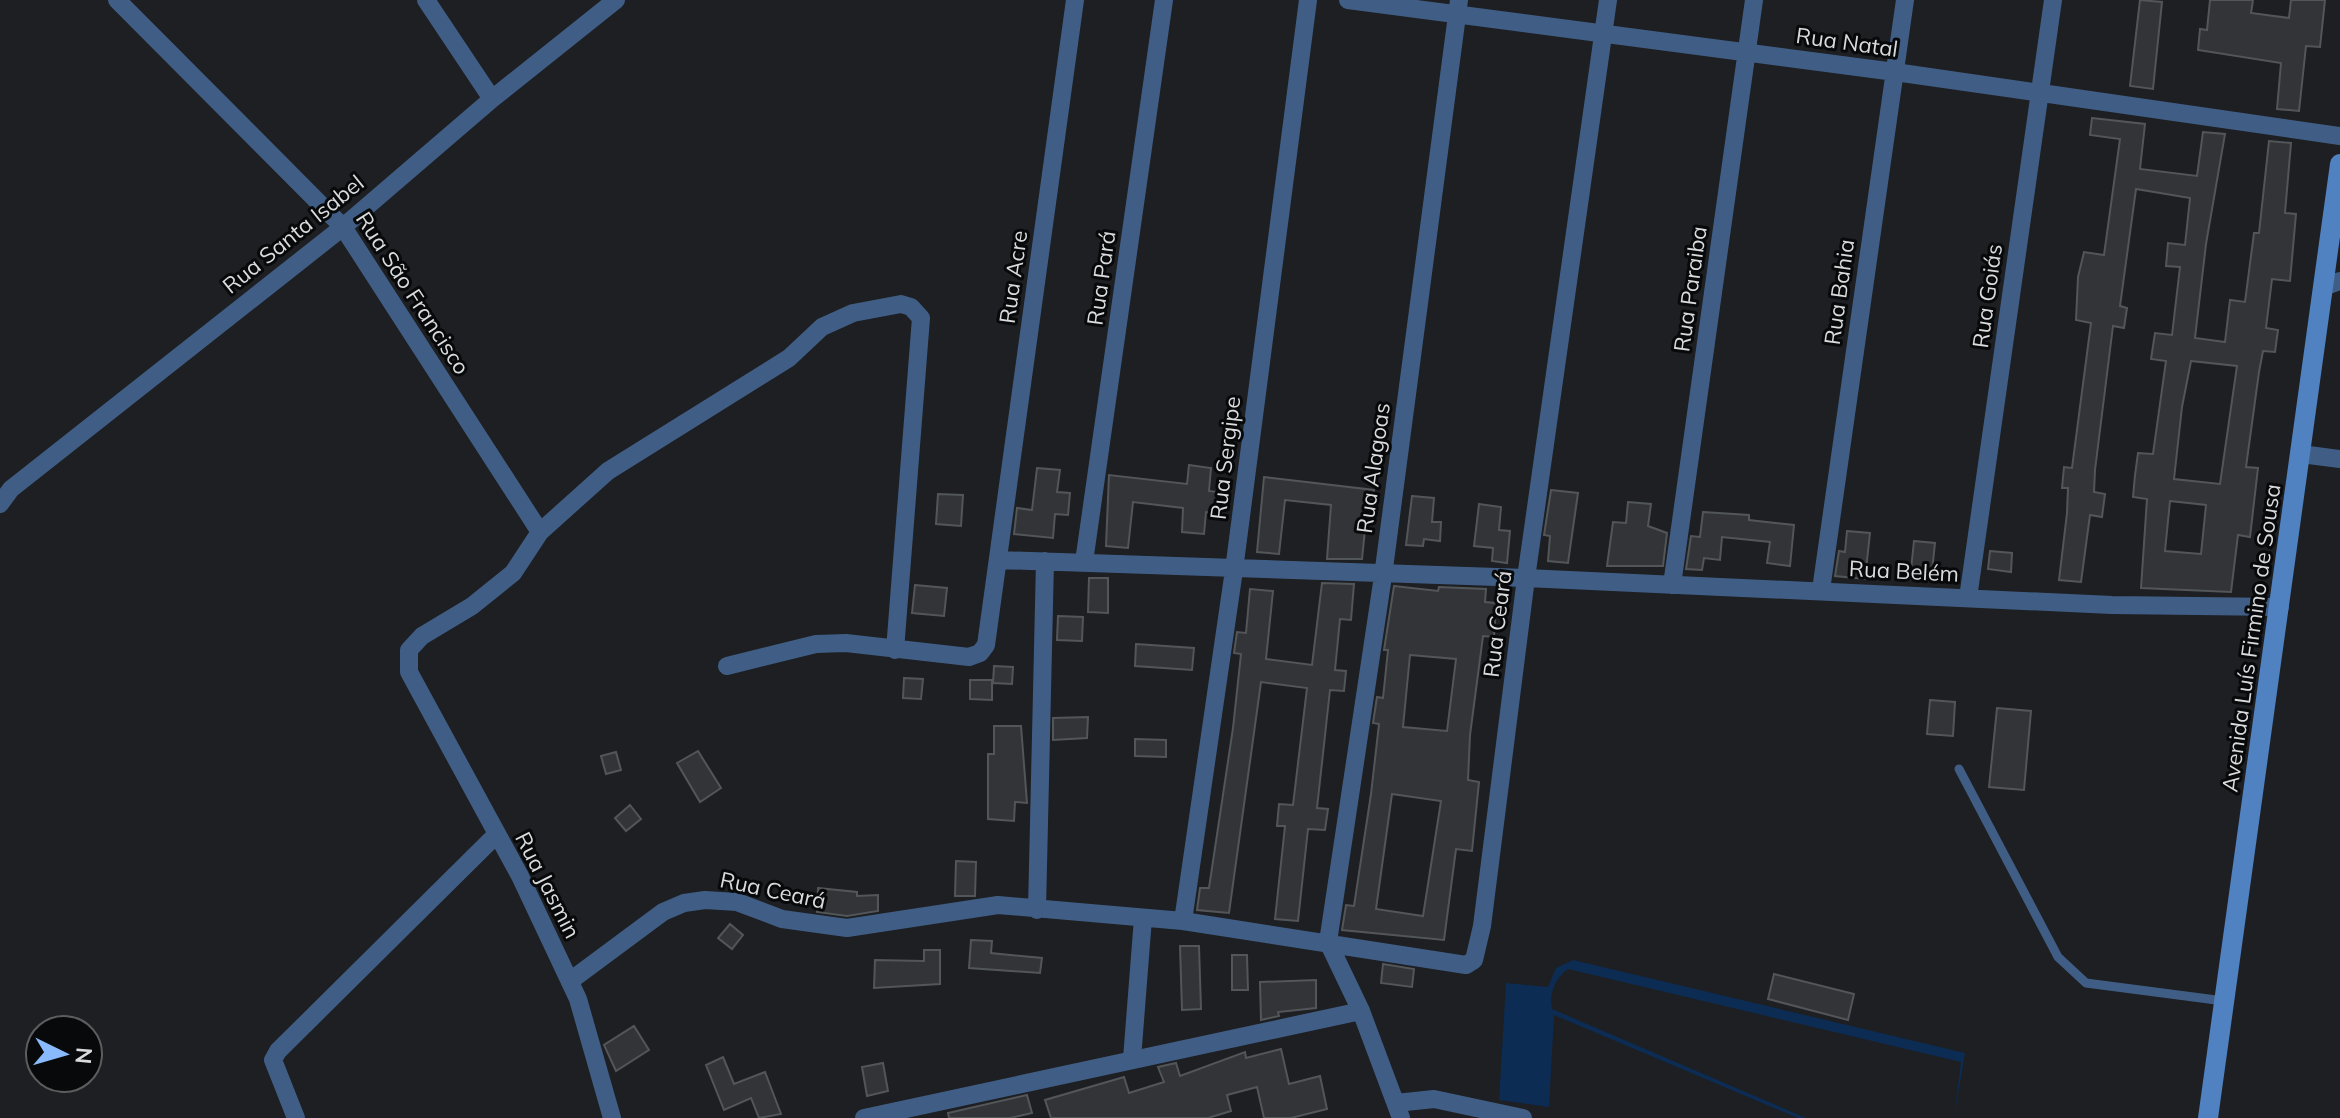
<svg xmlns="http://www.w3.org/2000/svg" width="2340" height="1118" font-family="Mulish,sans-serif">
<rect width="100%" height="100%" fill="#1d1f22"/>
<path fill="#0d2c53" d="M1573 960 1965 1053 1954 1118 1961 1062 1568 969C1555 978 1549 994 1552 1009L1806 1118H1798L1554 1015 1549 1107 1499 1100 1506 983 1548 987 1556 968Z"/>
<path fill="#323437" stroke="#535659" stroke-width="2" fill-rule="evenodd" d="M2140 0 2162 2 2153 89 2130 86Z
M2210 0H2253L2251 13 2289 18 2291 0H2325L2320 47 2306 46 2299 111 2277 109 2281 63 2198 50 2200 29 2207 30Z
M2092 118 2145 124 2140 169 2197 176 2203 132 2225 134 2206 244 2195 338 2225 342 2230 300 2245 302 2254 233H2259L2269 141 2291 143 2285 213 2296 214 2290 281 2272 279 2266 328 2278 330 2275 352 2263 351 2259 372 2246 467 2258 468 2250 537 2238 535 2231 592 2141 588 2147 499 2133 497 2135 475 2138 453 2153 454 2166 361 2151 359 2155 333 2172 335 2180 267 2166 266 2168 243 2185 245 2190 198 2136 189 2120 306 2127 308 2124 328 2113 326 2095 470 2094 492 2105 494 2102 517 2090 515 2081 582 2059 580 2067 513 2068 488H2062L2064 467 2072 468 2091 323 2076 320 2078 277 2084 252 2104 255 2120 139 2090 135ZM2191 361 2237 366 2220 484 2174 479 2182 407ZM2170 501 2206 505 2201 554 2165 551Z
M1189 465 1211 468 1209 491 1224 493 1222 514 1206 512 1204 534 1182 532 1183 508 1133 502 1128 548 1106 546 1109 475 1187 484Z
M1037 468 1060 470 1057 492 1070 493 1068 515 1055 514 1053 538 1014 534 1017 508 1032 510Z
M1264 477 1374 490 1372 510H1367L1362 559H1327L1331 505 1285 500 1279 554 1257 552Z
M1551 490 1578 493 1568 563 1548 561 1550 536 1544 535Z
M938 494 963 495 961 526 936 524Z
M1412 496 1434 498 1432 522H1441L1440 541 1424 539 1423 546 1406 545Z
M1628 502 1651 504 1648 526 1667 533 1663 566H1607L1613 522 1626 523Z
M1479 504 1501 507 1499 530 1510 531 1507 563 1492 561 1493 548 1474 546Z
M1703 512 1749 515V520L1794 525 1790 566 1767 563 1770 542 1722 537 1720 560 1704 558 1702 570 1686 569 1691 536 1700 537Z
M1847 531 1870 533 1865 579 1835 576 1839 551 1845 552Z
M1914 541 1935 543 1931 581 1910 579Z
M1990 551 2012 553 2011 572 1988 569Z
M1089 578H1108V613L1088 612Z
M1322 583 1354 584 1351 620 1340 619 1335 670 1346 671 1344 691 1330 690 1317 808 1328 809 1325 830 1308 829 1298 921 1275 919 1285 826H1277L1279 804 1293 805 1307 688 1261 682 1229 913 1197 910 1200 888H1209L1233 728 1241 654 1234 653 1237 632 1246 633 1250 589 1273 591 1266 659 1312 665Z
M915 585 947 588 944 616 912 613Z
M1394 586 1438 591 1439 587 1486 589 1485 602 1496 603 1494 637 1483 636 1470 735 1468 780 1479 782 1472 851 1456 849 1444 940 1342 930 1346 905 1354 906 1371 794 1379 724 1373 723 1377 697 1383 698 1388 650H1384ZM1410 655 1456 659 1447 731 1403 727ZM1392 794 1441 801 1423 916 1376 909Z
M1058 616 1083 617 1082 641 1057 640Z
M1136 644 1194 648 1192 670 1135 666Z
M994 666 1013 667 1012 684 993 683Z
M904 678 923 679 921 699 903 698Z
M970 680H992V700L970 699Z
M1930 700 1955 702 1953 736 1927 734Z
M1997 708 2031 711 2024 790 1989 787Z
M1088 717 1087 738 1053 740V718Z
M994 726H1021L1027 803 1015 802 1014 821 988 819V754H994Z
M1135 739 1166 740V757L1135 756Z
M698 751 721 788 700 802 677 763Z
M616 752 621 770 606 774 601 756Z
M630 805 641 819 626 831 615 818Z
M956 861 976 862 975 896H955Z
M818 888 857 892V896L878 895V911L847 916 817 912Z
M730 924 743 935 732 949 718 938Z
M971 940 992 941 991 953 1042 958 1040 973 969 968Z
M1180 946H1199L1201 1009 1182 1010Z
M924 950H940V984L874 988 875 960 924 961Z
M1232 955H1247L1248 990H1232Z
M1383 964 1414 969 1412 987 1381 983Z
M1774 974 1854 994 1848 1020 1768 999Z
M1316 980V1008L1278 1012 1279 1016 1261 1020 1260 982Z
M634 1026 649 1050 616 1071 604 1045Z
M1281 1049 1289 1084 1320 1076 1327 1109 1291 1118H1264L1257 1087 1227 1095 1231 1111 1208 1118H1051L1045 1100 1124 1077 1129 1093 1164 1082 1158 1067 1176 1063 1180 1076 1245 1052 1246 1058Z
M723 1057 734 1084 765 1072 781 1114 759 1118 751 1098 724 1110 706 1065Z
M883 1063 888 1091 867 1096 862 1067Z
M1027 1095 1032 1113 1010 1118H949L948 1113Z"/>
<g fill="none" stroke-linecap="round" stroke-linejoin="round">
<path stroke="#405e85" stroke-width="9" d="M1959 769 2058 957 2086 983 2224 1001"/>
<path stroke="#405e85" stroke-width="18" d="M117 0 343 227 540 532
M426 0 492 99
M1348 0 1895 72 2340 136
M2323 287 2340 281
M2301 454 2340 459
M0 504 11 489 343 227 492 99 616 0
M999 560 1526 578 2112 605 2280 607
M1084 562 1164 0
M1672 585 1754 0
M1821 590 1905 0
M1968 598 2053 0
M727 666 816 644 846 643 969 657 980 653 986 645 1075 0
M1037 910 1045 561
M1183 921 1234 570 1308 0
M1328 942 1383 576 1459 0
M1328 942 1361 1011 1401 1118
M570 981 663 912 684 903 705 900 737 902 782 919 847 928 998 905 1183 921 1466 965 1474 960 1482 926 1526 578 1608 0
M1132 1059 1143 918
M1396 1103 1434 1099 1523 1118
M296 1118 273 1060 278 1051 497 834
M612 1118 578 999 520 876 409 672V650L422 636 472 606 513 573 540 532 608 471 789 358 822 327 853 313 901 304 911 307 921 318 895 650
M864 1118 1361 1011"/>
<path stroke="#5081c0" stroke-width="20" d="M2208 1118 2340 164"/>
</g>
<g text-anchor="middle" stroke-width="6" stroke-linejoin="round" paint-order="stroke">
<g font-size="22" fill="#d9dbdd" stroke="#08090a">
<text transform="translate(1847 42) rotate(8)" y="8">Rua Natal</text>
<text transform="translate(293 234) rotate(-39)" y="8">Rua Santa Isabel</text>
<text transform="translate(1013 277) rotate(-82)" y="8">Rua Acre</text>
<text transform="translate(1101 278) rotate(-82)" y="8">Rua Pará</text>
<text transform="translate(1690 289) rotate(-82)" y="8">Rua Paraiba</text>
<text transform="translate(1839 292) rotate(-82)" y="8">Rua Bahia</text>
<text transform="translate(413 293) rotate(57)" y="8">Rua São Francisco</text>
<text transform="translate(1987 296) rotate(-82)" y="8">Rua Goiás</text>
<text transform="translate(1225 458) rotate(-83)" y="8">Rua Sergipe</text>
<text transform="translate(1373 468) rotate(-82)" y="8">Rua Alagoas</text>
<text transform="translate(1904 571) rotate(3)" y="8">Rua Belém</text>
<text transform="translate(1497 624) rotate(-83)" y="8">Rua Ceará</text>
<text transform="translate(2251 638) rotate(-82)" y="8">Avenida Luís Firmino de Sousa</text>
<text transform="translate(548 885) rotate(63)" y="8">Rua Jasmin</text>
<text transform="translate(773 890) rotate(12)" y="8">Rua Ceará</text>
</g>
</g>
<g transform="translate(64 1054) rotate(95)"><circle r="38" fill="#08090a" stroke="#5c5d5e" stroke-width="2"/>
<path d="M0-6L14 30L0 20L-14 30Z" fill="#89bafc"/>
<text y="-12" font-size="22" font-weight="bold" text-anchor="middle" fill="#d9dbdd">N</text>
</g>
</svg>
